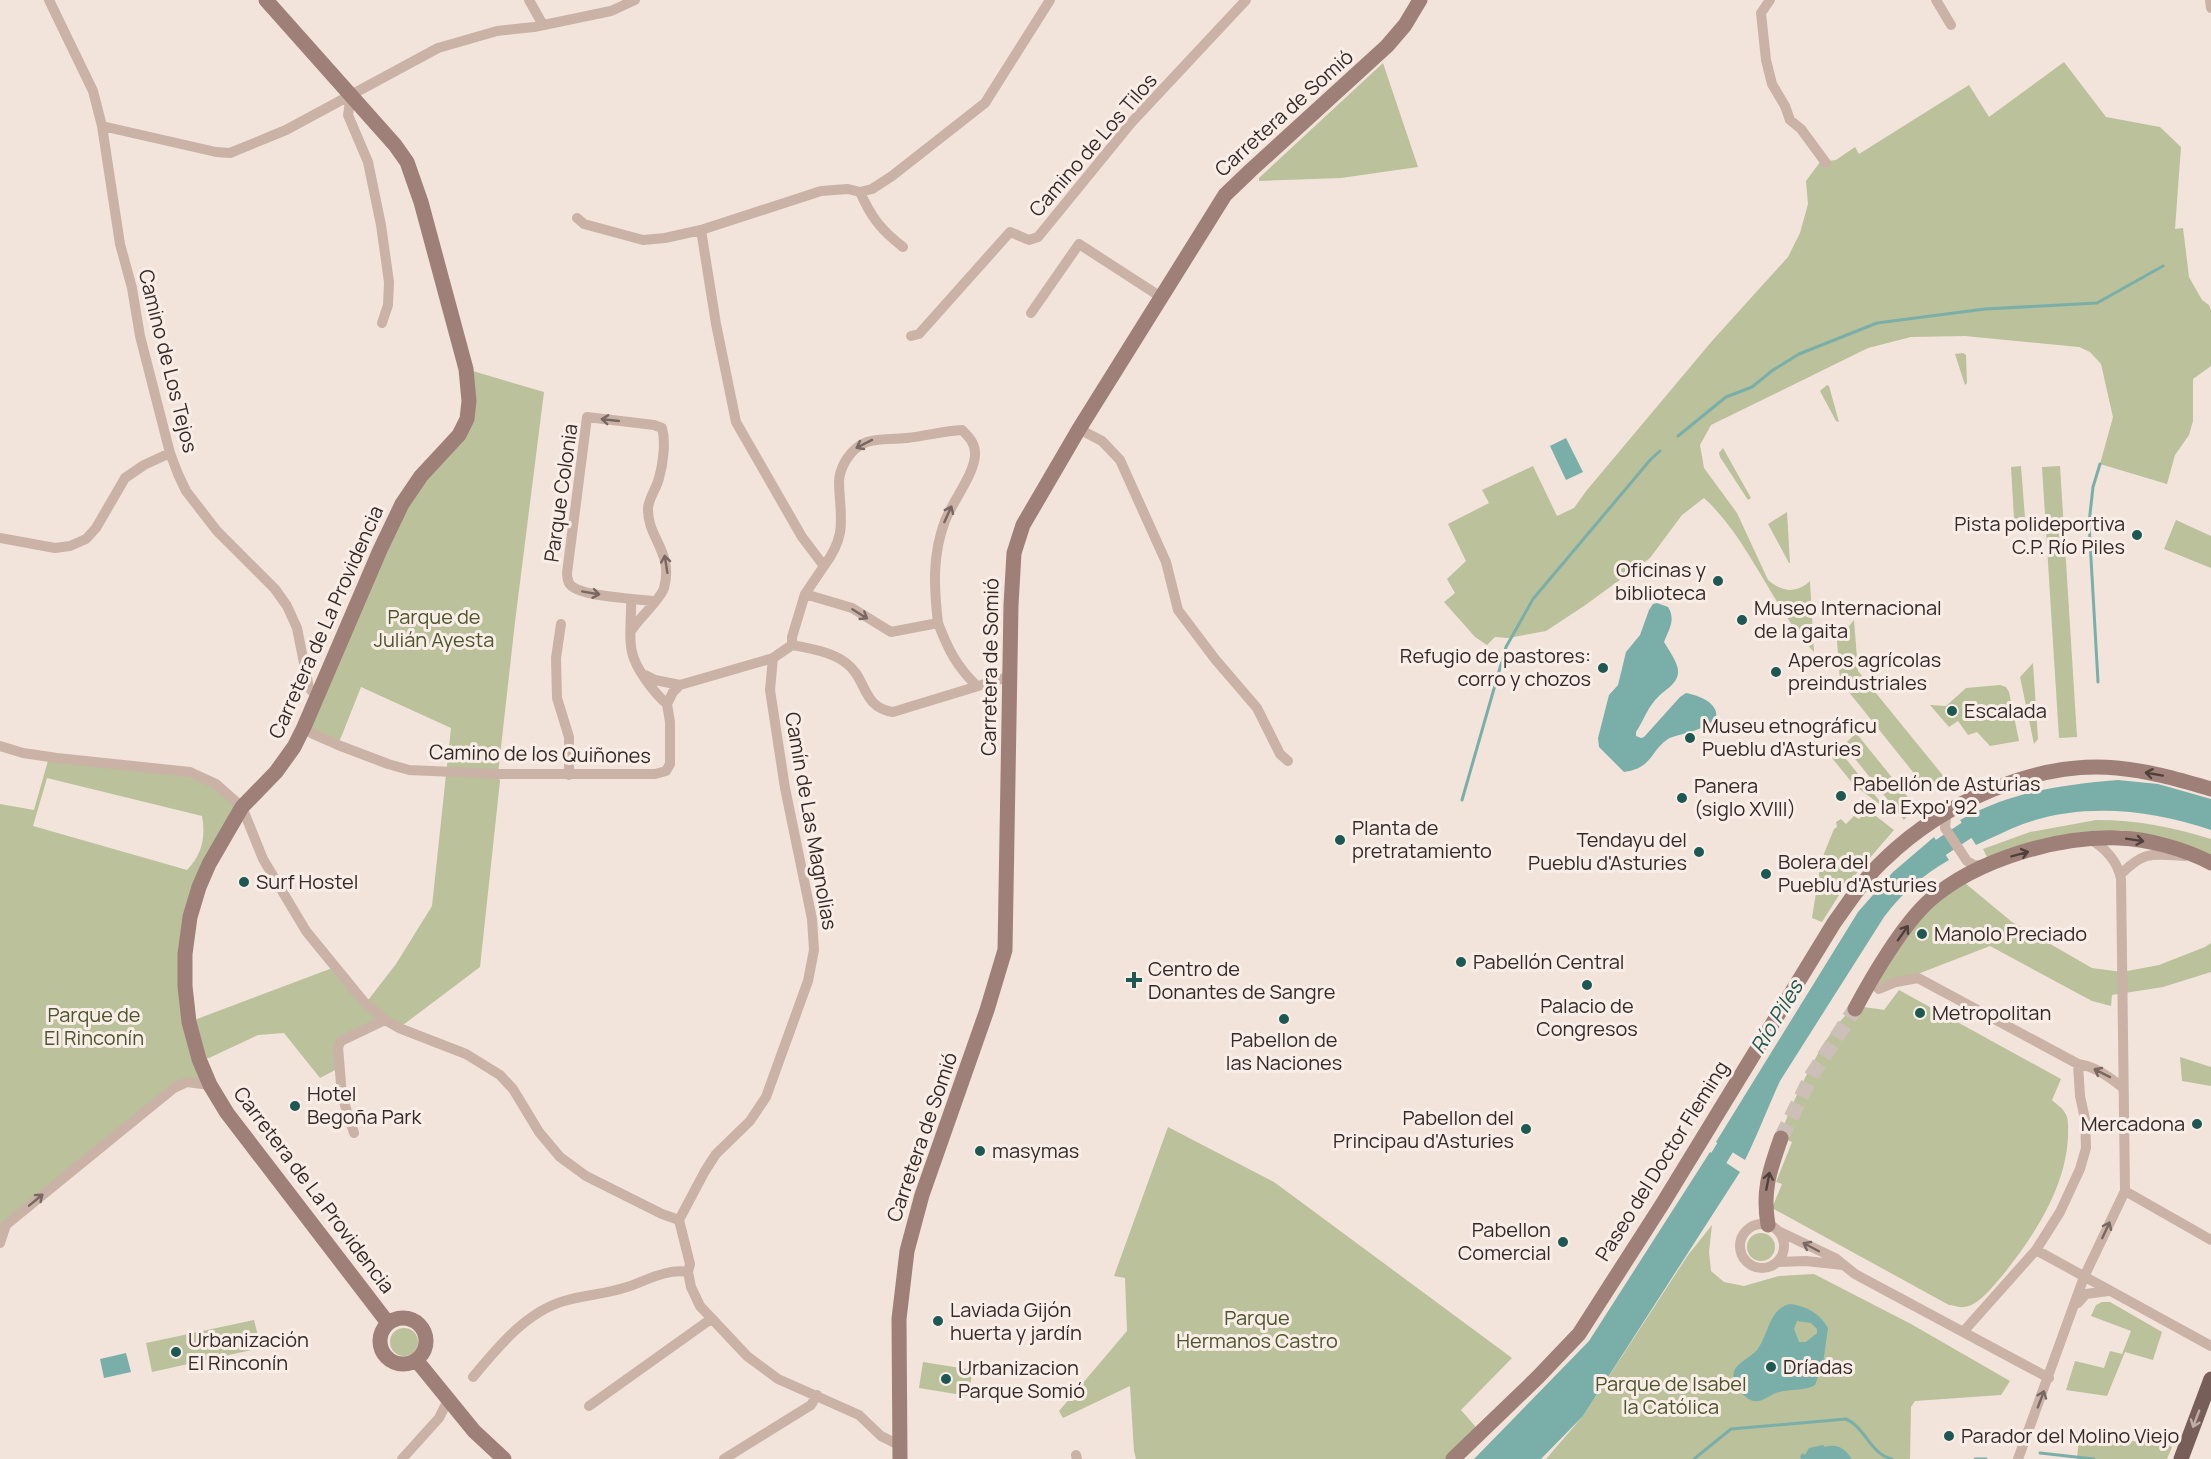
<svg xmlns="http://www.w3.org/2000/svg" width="2211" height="1459" font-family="Manrope,sans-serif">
<rect width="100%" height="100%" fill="#f2e4db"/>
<path fill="#bac19b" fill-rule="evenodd" d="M2064 62 2106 117 2160 127 2181 147 2175 229 2183 228 2189 277 2202 300 2209 305 2211 311V366L2193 379V421L2189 435 2175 455 2167 484 2100 464 2113 417 2101 364 2090 352 2079 347 1965 336 1911 337 1868 348 1711 425 1700 445 1704 468 1737 513 1768 580C1782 592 1796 594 1810 581L1814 652C1771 606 1750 540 1704 498L1682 515 1650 558 1584 606 1546 631 1508 638 1495 637 1487 645 1475 637 1444 602 1455 593 1447 579 1466 561 1448 524 1489 503 1482 490 1533 466 1557 516 1574 508 1587 490 1712 341 1788 257 1800 233 1808 204 1806 181 1820 162 1836 160 1855 147 1859 154 1969 85 1989 117Z
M1383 63 1418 167 1341 178 1259 181V178Z
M1963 353 1966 355 1967 383 1965 385 1955 354Z
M466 369 544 392 515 622 498 774 500 781 480 967 399 1028 385 1020 341 1041 339 1068 320 1078 284 1033 258 1035 209 1058 199 1059 210 1085 187 1082 6 1225 0 1243V804L34 810 49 757 190 772 242 807 190 917 189 1022 335 967 364 1002 369 999 396 964 432 906 451 728 361 687 338 745 304 727 402 504 459 435ZM47 778 202 816C206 837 202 855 187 870L33 826Z
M1827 385 1829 386 1839 422 1836 421 1820 391Z
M1723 448 1751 498 1748 500 1720 457 1719 453Z
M2021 466 2025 518 2014 519 2011 467Z
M2060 466 2077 737 2059 738 2042 467Z
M1787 512 1790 563H1789L1768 524Z
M2176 520 2211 536V568L2164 549Z
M1854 620 1858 671 1945 778 1929 792 1840 681 1837 641Z
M2033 663 2038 739 2034 744 2020 677Z
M2000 685 2006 687 2009 692 2019 741 1990 746 1977 732 1968 735 1958 721 1949 727 1930 705 1946 706 1966 688Z
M1856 733 1915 806 1904 820 1844 745Z
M1839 750 1886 809 1854 785 1832 758Z
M1868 810 1894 830 1843 889 1822 922 1812 918 1821 861 1834 829 1837 827 1836 822 1841 819 1846 824 1854 816 1859 819Z
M2096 820C2137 820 2172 827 2211 839V859L2161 839 2121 830 2063 836 1988 859 1983 849 2030 832Z
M1965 883 2012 922 2092 968 2122 972 2159 965 2205 947 2211 943V972L2163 987 2112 995 2111 1006 2092 1001 1990 946 1879 989 1870 981 1921 910Z
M1899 990 2061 1079 2052 1100C2056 1104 2063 1108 2065 1113 2069 1118 2068 1129 2068 1136 2066 1188 2034 1236 2002 1276 1993 1286 1978 1307 1963 1307 1959 1308 1953 1305 1949 1305L1772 1208 1782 1184 1776 1182 1792 1142 1780 1137C1788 1111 1832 1011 1860 1007 1867 1007 1877 1009 1884 1010Z
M2180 1057 2211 1067V1086L2182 1081Z
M1168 1127 1274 1182 1512 1358 1461 1410 1481 1433 1453 1459H1136L1134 1451 1130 1386 1063 1418 1059 1411 1127 1331 1125 1278 1114 1276Z
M1712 1225 1709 1252 1711 1271 1724 1282 1744 1286 1779 1276 1814 1274 1911 1324 2010 1381 2001 1395 1915 1401 1911 1407 1910 1459H1546L1583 1416 1688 1255Z
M1747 1247a14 14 0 1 1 28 0a14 14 0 1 1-28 0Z
M2102 1302H2110L2162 1332 2153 1360 2125 1352 2107 1396 2066 1390 2075 1361 2104 1368 2110 1351 2122 1354 2131 1331 2091 1316 2096 1305Z
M254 1320 261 1348 152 1372 146 1343Z
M390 1342a14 14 0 1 1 28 0a14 14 0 1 1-28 0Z
M923 1362 973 1370 968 1396 919 1388Z
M2079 1438 2163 1443 2172 1447 2167 1459H2077Z"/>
<path fill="#7aafa9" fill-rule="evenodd" d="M1566 438 1583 472 1566 480 1550 446Z
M1657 603 1668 607C1676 620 1669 629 1664 642 1668 649 1677 661 1678 670 1679 683 1666 689 1659 696 1648 706 1644 720 1636 732V736L1641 738 1644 737 1680 697 1686 693C1695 695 1706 698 1712 705 1732 728 1676 733 1668 739 1650 751 1653 768 1624 772L1599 747 1598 738 1609 695 1618 685 1626 652 1640 635 1649 610 1653 604Z
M2118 780 2158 784 2211 799V830C2151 810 2085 802 2023 824 2007 830 1992 838 1976 845L1960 820C2013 791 2060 785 2118 780Z
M1934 837 1949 860C1923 875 1902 893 1884 917L1780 1081C1768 1107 1758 1134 1745 1160L1716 1142 1858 912 1893 872Z
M1710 1152 1740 1172 1583 1416 1541 1459H1474L1589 1341Z
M1790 1304C1807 1306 1820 1314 1828 1328L1823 1364 1815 1385C1805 1391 1791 1389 1779 1392 1767 1395 1758 1408 1746 1397 1738 1391 1730 1379 1735 1369 1741 1360 1754 1356 1759 1347 1769 1332 1770 1308 1790 1304ZM1797 1321 1811 1323 1817 1329V1333L1806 1342H1799L1794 1329Z
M126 1353 131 1372 104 1378 100 1359Z
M1823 1445 1825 1447C1838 1443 1845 1449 1852 1459H1801L1800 1456 1803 1453 1805 1455 1809 1448Z"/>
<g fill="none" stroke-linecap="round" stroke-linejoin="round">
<path stroke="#7aafa9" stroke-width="3" d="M1678 436 1726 397 1752 387 1773 370 1799 354 1877 323 1985 309 2097 303 2163 266
M2098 682 2089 523 2093 487 2100 464
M1462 800 1506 647 1533 599 1651 459 1660 451
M2040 1453 2094 1459
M1694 1459 1731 1429 1846 1419C1865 1427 1871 1455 1892 1459
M1975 1459H1986"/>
<path stroke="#7aafa9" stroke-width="18" d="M1922 860 1967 830 1988 820
M1706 1179 1737 1128"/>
<path stroke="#ccbfb7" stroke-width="15" stroke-dasharray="15 8" stroke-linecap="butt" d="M1781 1138 1812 1075 1855 1009"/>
<path stroke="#cab2a7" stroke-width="10" d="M49 0 93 91 102 126 120 244 132 288 140 336 170 453 178 474 186 491 217 531 275 589 287 606 297 628 309 688 318 697
M529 0 543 25
M1770 0 1761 13 1766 60 1772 84 1785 106 1790 120 1801 129 1826 163
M1936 0 1951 25
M2210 0 2211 8
M351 95 348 115 368 162 381 225 389 282 388 305 382 323
M102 126 216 152 230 153 286 130 438 48 497 31 534 27 611 11 635 0
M860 192C871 217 881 230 903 247
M577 218 584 224 643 240 665 238 701 230 821 191 848 189 860 192 872 189 892 176 985 103 1050 0
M701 230 716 324 736 422 802 537 824 566 805 594 792 637V645L773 658 770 690 785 788 812 919 814 950 808 981 766 1097 750 1121 716 1154 705 1171 679 1220 690 1264 688 1272 691 1287 700 1306 747 1356 778 1379 859 1415 881 1436 899 1445
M1031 313 1079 244 1161 297
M911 336 919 334 1010 232 1029 240 1038 237 1131 123 1246 0
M1079 429 1102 441 1120 460 1166 562 1178 610 1215 659 1257 708 1280 754 1288 761
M0 538 55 548 70 546 86 539 96 528 125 478 144 465 170 453
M805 594 852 608 891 632 938 623C934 588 932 555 945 521 952 502 976 472 975 453 975 443 969 437 962 430 944 431 926 436 907 438 881 441 863 434 846 460 842 467 839 474 839 482 840 518 848 534 824 566
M631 599 654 601
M938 623C948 649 956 666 977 686
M561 624 556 658 557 698 569 737V775
M631 631C639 618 661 599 664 588 674 552 647 538 648 508 649 497 657 488 659 478 663 464 666 442 662 428L654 425 587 417 567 573C567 575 568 581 569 583 575 595 618 597 631 599 632 616 628 636 632 652 635 668 655 694 667 704
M792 645C809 648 832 652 846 663 867 678 862 708 893 712L1011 676
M645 675 655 680 680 685
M304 727 313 734 338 745 388 764 409 770 498 774H655L666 771 670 764V722L667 704 673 692 680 685 773 658
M0 746 23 753 57 758 190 772 216 784 242 807 263 859 306 931 364 1002 385 1020 399 1028 466 1054 500 1075 513 1089 539 1132 560 1157 586 1176 662 1214 679 1220
M1949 811 1946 817 1945 828 1967 861 1974 865 1985 866
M2121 874C2145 850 2153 854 2185 856
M1870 981 1879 989 1896 982 1918 978 2078 1064C2095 1066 2110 1077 2123 1088
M354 1133 342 1096 338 1047 341 1041 385 1020
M2125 1191 2211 1240
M1740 1246a22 22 0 1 1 44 0a22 22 0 1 1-44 0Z
M1778 1231 1835 1258 1855 1274 2049 1378
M0 1243 6 1225 174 1088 187 1082 210 1085
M2036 1250 2211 1346
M1778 1262 1806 1261 1843 1265
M2078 1303 2086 1294 2108 1291
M1963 1332 2036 1250 2060 1212 2080 1169 2086 1148 2085 1119 2080 1096 2078 1064
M473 1377C497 1348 526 1312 564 1301 584 1295 606 1294 627 1287 645 1281 668 1268 688 1272
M589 1406 711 1319
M1076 1455 1077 1459
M402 1459 439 1418 448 1400
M724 1459 811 1405 817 1395
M2018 1459 2084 1277 2125 1191 2121 879C2118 862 2105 847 2089 839"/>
<path stroke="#9e8078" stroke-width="15" d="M266 0 395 145 407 162 421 202 466 369 469 401 467 419 459 435 421 476 402 504 380 550 304 727 294 747 276 772 242 807 209 864 199 887 190 917 185 954V986L189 1022 199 1059 210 1085 227 1113 388 1323
M1855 1009C1872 977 1903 924 1930 900 1977 859 2058 836 2119 838 2148 839 2185 849 2211 863
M1768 1225C1762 1190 1770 1170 1781 1138
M380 1341a23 23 0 1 1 46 0a23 23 0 1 1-46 0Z
M417 1361 474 1431 504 1459
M900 1459 899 1319 907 1251 922 1195 987 1010 1005 950 1011 605 1014 553 1023 525 1079 429 1225 195 1250 171 1387 46 1405 25 1420 0
M1453 1459 1538 1377 1579 1334 1663 1203 1834 923C1850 901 1865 877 1885 859 1943 803 2036 760 2117 768 2150 771 2180 780 2211 789"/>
<path stroke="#785e59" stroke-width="15" d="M2181 1459 2211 1379"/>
</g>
<defs><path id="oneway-shaft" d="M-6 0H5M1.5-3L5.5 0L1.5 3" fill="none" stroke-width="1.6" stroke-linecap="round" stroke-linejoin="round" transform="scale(1.5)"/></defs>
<g stroke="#796761">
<use href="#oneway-shaft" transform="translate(610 420) rotate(-174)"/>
<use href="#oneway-shaft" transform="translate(864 444) rotate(153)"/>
<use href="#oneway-shaft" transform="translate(948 514) rotate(-66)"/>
<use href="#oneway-shaft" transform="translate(666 564) rotate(-99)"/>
<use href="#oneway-shaft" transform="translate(591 593) rotate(10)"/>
<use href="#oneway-shaft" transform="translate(860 614) rotate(32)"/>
<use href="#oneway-shaft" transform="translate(2102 1073) rotate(-153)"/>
<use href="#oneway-shaft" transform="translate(36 1200) rotate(-39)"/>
<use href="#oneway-shaft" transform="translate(2106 1230) rotate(-65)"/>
<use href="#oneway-shaft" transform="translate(1811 1247) rotate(-152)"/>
<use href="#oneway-shaft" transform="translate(2041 1399) rotate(-69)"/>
</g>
<g stroke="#50403c">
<use href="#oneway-shaft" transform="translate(2154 774) rotate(-170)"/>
<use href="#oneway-shaft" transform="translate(2135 840) rotate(9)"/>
<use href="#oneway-shaft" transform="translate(2020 854) rotate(-15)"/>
<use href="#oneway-shaft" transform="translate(1903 933) rotate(-55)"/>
<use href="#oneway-shaft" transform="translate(1768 1181) rotate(-79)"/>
</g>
<use stroke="#bfada7" href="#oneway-shaft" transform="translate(2196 1419) rotate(111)"/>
<g fill="#1d5853" stroke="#f9eee7" stroke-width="2">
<circle cx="2137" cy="535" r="6"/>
<circle cx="1718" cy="581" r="6"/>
<circle cx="1742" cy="620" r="6"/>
<circle cx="1603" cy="668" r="6"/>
<circle cx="1776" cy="672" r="6"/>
<circle cx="1952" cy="711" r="6"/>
<circle cx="1690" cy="738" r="6"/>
<circle cx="1841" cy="796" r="6"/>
<circle cx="1682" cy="798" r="6"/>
<circle cx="1340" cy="840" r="6"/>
<circle cx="1699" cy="852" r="6"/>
<circle cx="1766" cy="874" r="6"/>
<circle cx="244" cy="882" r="6"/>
<circle cx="1922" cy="934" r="6"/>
<circle cx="1461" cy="962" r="6"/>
<path d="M1131 971h6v6h6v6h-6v6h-6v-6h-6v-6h6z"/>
<circle cx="1587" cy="985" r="6"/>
<circle cx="1920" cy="1013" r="6"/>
<circle cx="1284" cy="1019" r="6"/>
<circle cx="295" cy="1106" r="6"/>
<circle cx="2197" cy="1124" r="6"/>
<circle cx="1526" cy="1129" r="6"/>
<circle cx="980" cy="1151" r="6"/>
<circle cx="1563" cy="1242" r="6"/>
<circle cx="938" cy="1321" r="6"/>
<circle cx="176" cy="1352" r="6"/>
<circle cx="1771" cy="1367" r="6"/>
<circle cx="946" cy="1379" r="6"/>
<circle cx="1949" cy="1436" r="6"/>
</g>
<g text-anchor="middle" stroke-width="6" stroke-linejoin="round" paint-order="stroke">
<g font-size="20" fill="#362a28" stroke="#f9eee7">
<text transform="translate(1284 113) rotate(-42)" y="7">Carretera de Somió</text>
<text transform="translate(1093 145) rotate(-49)" y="7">Camino de Los Tilos</text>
<text transform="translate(168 361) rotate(76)" y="7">Camino de Los Tejos</text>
<text transform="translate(561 493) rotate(-82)" y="7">Parque Colonia</text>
<text transform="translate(326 622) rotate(-66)" y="7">Carretera de La Providencia</text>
<text transform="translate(990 667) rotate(-89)" y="7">Carretera de Somió</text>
<text transform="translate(540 754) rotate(1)" y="7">Camino de los Quiñones</text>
<text transform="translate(811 821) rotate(80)" y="7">Camín de Las Magnolias</text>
<text transform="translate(922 1137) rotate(-71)" y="7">Carretera de Somió</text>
<text transform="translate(1662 1161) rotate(-58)" y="7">Paseo del Doctor Fleming</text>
<text transform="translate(314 1190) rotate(53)" y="7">Carretera de La Providencia</text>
</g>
<g font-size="20" fill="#362a28" stroke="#f9eee7" text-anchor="start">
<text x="2125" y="531" text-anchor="end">Pista polideportiva<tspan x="2125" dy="23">C.P. Río Piles</tspan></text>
<text x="1706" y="577" text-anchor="end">Oficinas y<tspan x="1706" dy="23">biblioteca</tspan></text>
<text x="1754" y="615">Museo Internacional<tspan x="1754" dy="23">de la gaita</tspan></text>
<text x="1591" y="663" text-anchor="end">Refugio de pastores:<tspan x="1591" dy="23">corro y chozos</tspan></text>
<text x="1788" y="667">Aperos agrícolas<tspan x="1788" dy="23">preindustriales</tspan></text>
<text x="1964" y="718">Escalada</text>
<text x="1702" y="733">Museu etnográficu<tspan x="1702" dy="23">Pueblu d'Asturies</tspan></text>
<text x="1853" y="791">Pabellón de Asturias<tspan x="1853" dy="23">de la Expo' 92</tspan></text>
<text x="1694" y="793">Panera<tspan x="1694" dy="23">(siglo XVIII)</tspan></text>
<text x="1352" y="835">Planta de<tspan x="1352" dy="23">pretratamiento</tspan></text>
<text x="1687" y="847" text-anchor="end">Tendayu del<tspan x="1687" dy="23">Pueblu d'Asturies</tspan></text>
<text x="1778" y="869">Bolera del<tspan x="1778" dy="23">Pueblu d'Asturies</tspan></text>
<text x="256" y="889">Surf Hostel</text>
<text x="1934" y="941">Manolo Preciado</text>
<text x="1473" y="969">Pabellón Central</text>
<text x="1148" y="976">Centro de<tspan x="1148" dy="23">Donantes de Sangre</tspan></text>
<text x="1587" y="1013" text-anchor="middle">Palacio de<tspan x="1587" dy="23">Congresos</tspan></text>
<text x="1932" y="1020">Metropolitan</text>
<text x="1284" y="1047" text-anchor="middle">Pabellon de<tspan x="1284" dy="23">las Naciones</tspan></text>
<text x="307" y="1101">Hotel<tspan x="307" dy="23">Begoña Park</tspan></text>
<text x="1514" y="1125" text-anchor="end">Pabellon del<tspan x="1514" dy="23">Principau d'Asturies</tspan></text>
<text x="2185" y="1131" text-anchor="end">Mercadona</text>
<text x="992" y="1158">masymas</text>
<text x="1551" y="1237" text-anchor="end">Pabellon<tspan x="1551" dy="23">Comercial</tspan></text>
<text x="950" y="1317">Laviada Gijón<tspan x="950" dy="23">huerta y jardín</tspan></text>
<text x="188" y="1347">Urbanización<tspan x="188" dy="23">El Rinconín</tspan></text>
<text x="1783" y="1374">Dríadas</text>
<text x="958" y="1375">Urbanizacion<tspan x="958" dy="23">Parque Somió</tspan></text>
<text x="1961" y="1443">Parador del Molino Viejo</text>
</g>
<g font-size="20" fill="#4c552b" stroke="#f9eee7">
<text x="434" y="624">Parque de<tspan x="434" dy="23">Julián Ayesta</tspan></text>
<text x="94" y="1022">Parque de<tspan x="94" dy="23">El Rinconín</tspan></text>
<text x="1257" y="1325">Parque<tspan x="1257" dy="23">Hermanos Castro</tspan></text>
<text x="1671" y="1391">Parque de Isabel<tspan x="1671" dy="23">la Católica</tspan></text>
</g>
<g font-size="21" font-style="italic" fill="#1d5853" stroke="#f9eee7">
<text transform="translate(1777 1017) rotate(-59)" y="7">Río Piles</text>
</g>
</g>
</svg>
